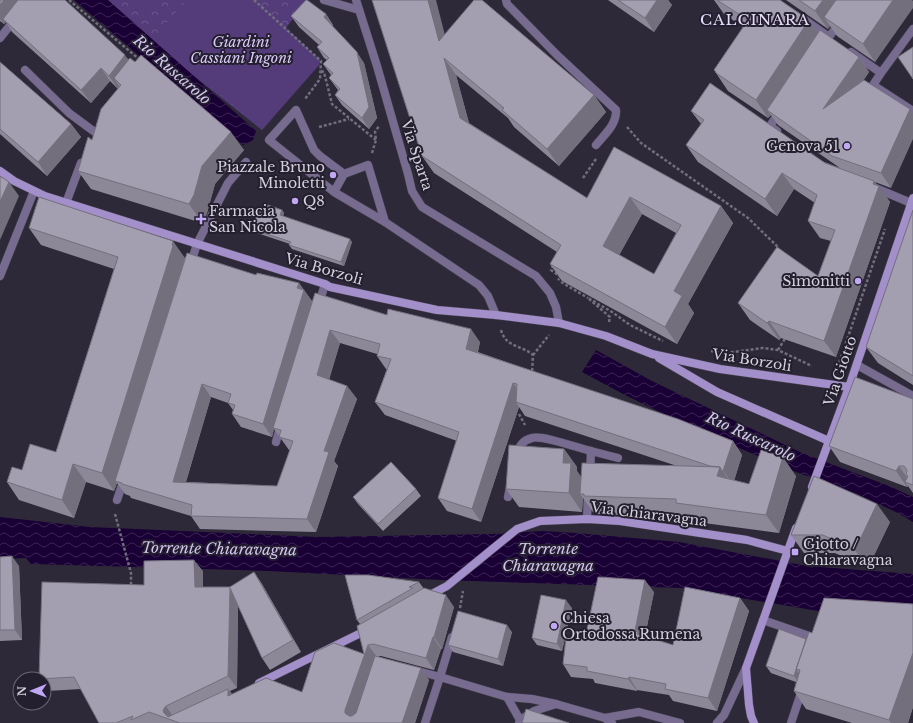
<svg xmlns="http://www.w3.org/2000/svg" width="913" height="723" font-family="'Libre Baskerville',serif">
<defs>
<pattern id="park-crowns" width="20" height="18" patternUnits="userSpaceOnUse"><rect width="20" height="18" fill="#543c7a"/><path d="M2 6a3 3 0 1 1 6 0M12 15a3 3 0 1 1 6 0" fill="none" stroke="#6c578c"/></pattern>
<pattern id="water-waves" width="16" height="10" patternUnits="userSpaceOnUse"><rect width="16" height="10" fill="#190035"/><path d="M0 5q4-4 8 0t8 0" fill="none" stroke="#3a2452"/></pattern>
</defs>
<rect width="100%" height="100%" fill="#2d2938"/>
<path fill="url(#park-crowns)" d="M98 0H307L286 28 321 61 262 130Z"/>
<path fill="#543c7a" d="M128 0H158L144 15Z
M187 0H247L320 64 262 130 155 36Z"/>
<path fill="url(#water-waves)" d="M74 0H108L256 131 253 140 243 145Z
M596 350 652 381 802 453 889 486 913 497V522L898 513 855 493 796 472 699 431 625 395 582 372Z
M0 517 90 527 318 537 491 534 543 531 576 533 679 542 807 566 913 574V608L836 614 681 588 441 580 269 571 31 564 26 558 0 559Z"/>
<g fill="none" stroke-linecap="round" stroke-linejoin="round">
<defs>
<path id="service" d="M25 70 69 113 96 133
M344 174 368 165 385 222
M334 192 344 174 320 156 314 150 296 110 269 140 334 192 385 222 479 285 488 296 496 315
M197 244 228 183 246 162
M0 276 34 191"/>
<path id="pedestrian" d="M324 0 359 10"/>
<path id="minor" d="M356 0 377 66 408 174 412 191 422 207 536 276 550 293 556 307 559 323
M506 0 507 4 557 55 616 110C617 124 605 134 596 145
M805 20 829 37 840 22
M0 38 15 19
M851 52 881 73 873 85 913 111
M881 73 913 29
M777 131 770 126 780 111
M873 187 911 203
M66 203 81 163
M190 266 197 244
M319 304 325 284
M857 365 913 396
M276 442 281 424
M591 451 618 458
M517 455C518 447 523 440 532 438 543 435 578 448 591 451L590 474
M508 497 511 483
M117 500 124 479
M587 519 588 495
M763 620 812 637 816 641
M414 670 440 677 452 637
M507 697 520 720 519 723
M605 718 612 723
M520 720 534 711 556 704
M791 723 802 690"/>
<path id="tertiary" d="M425 723 440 677 507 697 532 699 556 704 605 718 639 712 680 723
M717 723 724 715 746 668"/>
<path id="secondary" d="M0 171 14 181 45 196 325 284 330 287 437 310 496 315 559 323 606 336 652 354 720 369 849 387
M659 358 717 392 829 441
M812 487 849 387 913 198
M426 597 447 586 517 529 540 521 587 519 620 521 747 540 788 551
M259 683 369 629
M754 723 751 716 749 705 746 668 796 528"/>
</defs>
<use href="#service" stroke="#484452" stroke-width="9"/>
<use href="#pedestrian" stroke="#484452" stroke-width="9"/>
<use href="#minor" stroke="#484452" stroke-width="9"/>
<use href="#tertiary" stroke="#484452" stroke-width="9"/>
<use href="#secondary" stroke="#484452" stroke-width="9"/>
<path stroke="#726e7b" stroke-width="2.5" stroke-dasharray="3 2" stroke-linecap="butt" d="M69 0 140 60
M254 0 321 61 320 79 305 99
M321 71 324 72 332 104 376 140
M319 127 349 119
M627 127 641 143 748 218 779 248
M372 153 376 140 375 132 379 126
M583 178 596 159
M553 265 551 270 561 277 558 280
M561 282 588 298
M609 322 610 317 588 298 612 312 630 325 663 341
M501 330C506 348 522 345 533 355L532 373
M778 350 786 337
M711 351 726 353 763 348 778 350 812 366
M533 355 549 335
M836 372 885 229
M519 414 525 425
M115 514 131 573V587
M460 608 463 591"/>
<use href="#service" stroke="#776c90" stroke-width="8"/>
<use href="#pedestrian" stroke="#776c90" stroke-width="8"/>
<use href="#minor" stroke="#776c90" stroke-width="8"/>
<use href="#tertiary" stroke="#776c90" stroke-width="8"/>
<use href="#secondary" stroke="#a38fc9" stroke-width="8"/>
</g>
<path fill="#8d8898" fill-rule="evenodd" d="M0 0 135 62 244 150 215 184 207 213 202 223 91 189 78 171 92 140 118 89 110 81 91 103 12 32 6 22 4 24 0 21Z
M608 0H668L672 5 654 32Z
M714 0H780L809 20 818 34 859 57 869 72 863 81 891 188 875 182 890 202 836 357 781 338 779 340 750 320 738 303 818 276 831 241 820 238 808 221 815 203 794 189 777 216 698 162 686 145 701 124 691 111 840 168 778 125 771 115 768 118 728 91 714 70 743 27 724 14Z
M786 0H912L913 2 875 62 837 36 830 26 828 29Z
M326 14 333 25 332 26 364 63 377 118 369 129 342 105 335 95 338 90 329 78 331 75 323 64 327 60 324 58 317 47 319 45 299 27 291 16Z
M445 35 594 95 606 112 559 166 514 127 508 118 456 75 469 123 587 198 614 147 721 206 733 223 688 304 694 313 677 344 562 281 550 264 557 252 434 173 422 156ZM642 214 676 233 654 274 619 255Z
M0 62 71 124 81 137 47 176 0 134Z
M282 210 284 213 283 216 352 242 344 266 292 249 289 245 290 244 251 231 249 228Z
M913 210V385L878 363 866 347Z
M29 228 185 258 256 275 299 283 312 301 480 342 478 352 733 441 742 455 734 481 749 484 796 476 779 533 689 521 686 517 597 514 596 513 593 512 583 498 582 512 519 507 506 489 564 449 577 467V471L581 477 677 466 525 416 519 407 481 522 447 511 438 498 457 441 385 415 375 402 387 369H386L377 356V354L340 343 329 380 347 386 357 399 334 461 338 466 316 532 200 529 191 516 131 498 130 496 125 494 117 483 114 491 86 482 74 518 19 500 7 482 22 470 56 452 114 269 41 245ZM211 397 228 403 233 410 232 414 241 427 272 437 274 429 289 450H290L277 486 186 482Z
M913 399V493L908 486 907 487 840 462 829 446Z
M416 489 421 496 383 531 358 504 353 497Z
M890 522 868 568 835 553H804L791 535Z
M0 557 19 566 22 640 0 641Z
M203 571V587H230L254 572 262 584 301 652 270 670 262 658 238 606 237 688 230 691 232 694 302 692 364 654 360 624 357 620 345 575 419 582 424 589 454 607 442 649H441L434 670 381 656H378L429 680 415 723H99L81 689 47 691 44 687V679L144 585Z
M654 592 645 636 673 645 740 598 749 611 717 711 673 701 669 695 637 690V691L595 683 593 679 571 677 563 664 585 639Z
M913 604V707L908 723H852L806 709 794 691 796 682 771 673 766 666 806 639 812 633Z
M572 608 562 651 537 645 532 638Z
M512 632 503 666 453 652 448 645Z"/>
<path fill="#736f7c" d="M4 0H24L3 19 6 22 4 24 0 19V5Z
M428 0H436L451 59 439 41Z
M657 0H668L672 5 654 32 645 18Z
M823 0H848L824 17 830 26 828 29 815 11Z
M893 0H912L913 2V8L875 62 863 44Z
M326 14 333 25 331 28 324 17Z
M809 20 821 38 767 110 771 115 768 118 756 100Z
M357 52 364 63 377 118 369 129 362 118Z
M125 55 134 69 114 78 120 87 118 89 109 76Z
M859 57 869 72 833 123 823 109Z
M444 58 456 75 472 135 460 118Z
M101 68 110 81 91 103 81 90Z
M594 95 606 112 559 166 547 149Z
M910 109 913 113V139L891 188 881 173Z
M71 124 81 137 47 176 38 162Z
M231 132 244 150 215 184 207 213 202 223 189 204 202 166Z
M782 173 794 189 777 216 765 199Z
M874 181 878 187 879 186 890 202 836 357 824 341Z
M9 182 19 196 0 240V202Z
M630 197 642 214 615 263 603 246Z
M721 206 733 223 688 304 694 313 677 344 665 327 674 291Z
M282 210 284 213 282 219 280 215Z
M350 239 352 242 344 266 341 262Z
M173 241 185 258 115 481 117 483 114 491 102 473Z
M299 283 313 303 273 428 274 429 272 437 263 424Z
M769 321 781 338 779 340 767 323Z
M471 329 480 342 475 362 466 349Z
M330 330 340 343 326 388 317 375Z
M513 383 523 397 516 402 519 407 481 522 472 509Z
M202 384 211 397 182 495 173 482Z
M347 386 357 399 334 461 338 466 316 532 307 519 324 451Z
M733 441 742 455 733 484 723 471Z
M564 449 577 467V471L584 481 580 494 583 498 582 512 569 493 563 463Z
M783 457 796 476 779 533 766 515Z
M73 464 86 482 74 518 62 500Z
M899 466 910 482H905L908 486 907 487 896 471Z
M720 467 732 485 717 476Z
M877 504 890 522 868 568 855 550Z
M12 556 19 566 22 640 15 630Z
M194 560 203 571V599L195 587Z
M254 572 262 584 301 652 293 640Z
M645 580 654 592 644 641 635 631Z
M230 588 238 599 237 688 228 676Z
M446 595 454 607 442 649 434 637Z
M740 598 749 611 717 711 708 698Z
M566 600 572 608 562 651 557 644Z
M507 625 512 632 503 666 498 659Z
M433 637 441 649 434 670 426 658Z
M806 639 800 670 796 669 801 676 799 683 794 676Z
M368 645 377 657 354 723 345 713V710Z
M913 653V707L908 723H891L889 720Z
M421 668 429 680 415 723H402Z
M629 677 637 690V691L628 679Z
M228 689 236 700 228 696Z
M166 706 174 718 173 720 164 713 163 710Z"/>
<path fill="#a49eb1" stroke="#736f7c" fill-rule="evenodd" d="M0 0H4L0 5Z
M18 0H65L125 55 109 76 101 68 81 90 3 19Z
M306 0H307L326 14 324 17 357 52 369 107 362 118 335 95 340 89 329 78 333 73 323 64 329 58 317 47 322 42 291 16Z
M372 0H428L439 41 474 0H482L594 95 547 149 502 110 504 108 444 58 460 118 587 198 614 147 721 206 674 291 682 296 665 327 550 264 561 245 422 156ZM630 197 681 225 654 274 603 246Z
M618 0H657L645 18Z
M717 0H780L809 20 756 100 716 73V72L714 70 748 20Z
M799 0H823L815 11Z
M836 0H893L863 44 824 17Z
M820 30 859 57 823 109 864 80 910 109 881 173 832 156 767 110Z
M913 47V79L898 57Z
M141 55 231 132 202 166 194 195 189 204 78 171 88 137 92 140 101 109 121 85 114 78 130 58 135 62Z
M0 62 71 124 38 162 0 129Z
M710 83 825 163 874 181 873 184 879 186 824 341 769 321 767 323 738 303 777 247 818 276 835 230 808 221 817 195 782 173 765 199 686 145 704 120 691 111Z
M0 176 9 182 0 202Z
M39 197 173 241 172 245 173 246 102 473 73 464 62 500 7 482 12 467 22 470 30 444 56 452 118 257 29 228Z
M265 204 282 210 280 215 350 239 341 262 289 245 291 242 249 228Z
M913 210V376L866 347Z
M187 253 256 275 257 273 299 283 297 288 304 290 263 424 232 414 235 405 228 403 231 394 202 384 173 482 277 486 293 441 279 437 281 430 273 428 315 293 387 315 388 309 471 329 466 349 678 419 733 441 723 471H722L720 467 710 466 516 402 517 384 513 383 472 509 438 498 459 432 375 402 391 359 377 356 380 344 330 330 317 375 347 386 324 451 329 452 307 519 191 516 192 505 122 484V483L115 481Z
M855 377 913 399V485L905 482 908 476 906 475 907 470 904 466H899L896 471 829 446Z
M509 445 564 449 563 463H571L569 493 506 489Z
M761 450 783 457 766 515 676 503V499L584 496V494H580L582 463 720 467 717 476 749 484Z
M391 462 416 489 378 524 353 497Z
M814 476 877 504 855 550 823 535H791Z
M12 556 15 630H0V557Z
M194 560 195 587H230L254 572 293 640 262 658 230 588 228 676 166 706 163 710 164 713 168 717 228 689V696L266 678 302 692 315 652 334 643 364 654 357 626 424 588 446 595 434 637H433L426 658 373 644 368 645 345 710V713L349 716H352L356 713 375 656 421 668 402 723H180L149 712 131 720 133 716 116 723H99L74 677 39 679 42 582 144 585V561Z
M345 575H368L419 582 409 587 413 588 357 620Z
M598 577 645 580 635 631 638 632 637 634 673 645 685 587 740 598 708 698 665 689 666 684 629 677 628 679 587 671V667L563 664 566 637 585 639Z
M541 595 566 600 557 644 532 638Z
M824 598 913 604V653L889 720 794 691 800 670 796 669 809 632 812 633Z
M458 611 507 625 498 659 448 645Z
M779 629 806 639 794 676 766 666Z
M526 709 569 723H522Z"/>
<g fill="#c1a8f3" stroke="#241f2e" stroke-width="1.5">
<circle cx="847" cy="146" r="4"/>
<circle cx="333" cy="175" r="4"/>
<circle cx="295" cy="201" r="4"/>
<path d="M199 213h4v4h4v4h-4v4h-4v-4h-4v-4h4z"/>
<circle cx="858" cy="281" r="4"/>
<rect x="791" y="548" width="8" height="8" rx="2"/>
<circle cx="554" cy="626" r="4"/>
</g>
<g text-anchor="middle" stroke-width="4" stroke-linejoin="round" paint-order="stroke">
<g font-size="14" font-style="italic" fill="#d8caf6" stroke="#241f2e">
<text x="241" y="47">Giardini<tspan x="241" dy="16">Cassiani Ingoni</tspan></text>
</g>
<g font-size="14" fill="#d4d1db" stroke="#241f2e" text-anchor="start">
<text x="839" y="151" text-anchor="end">Genova 51</text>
<text x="325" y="172" text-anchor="end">Piazzale Bruno<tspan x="325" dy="16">Minoletti</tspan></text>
<text x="303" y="206">Q8</text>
<text x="209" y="216">Farmacia<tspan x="209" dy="16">San Nicola</tspan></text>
<text x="850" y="286" text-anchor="end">Simonitti</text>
<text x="803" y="549">Giotto /<tspan x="803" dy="16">Chiaravagna</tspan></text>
<text x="562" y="623">Chiesa<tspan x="562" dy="16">Ortodossa Rumena</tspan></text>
</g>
<g font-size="14" fill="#d4d1db" stroke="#241f2e">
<text transform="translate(417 155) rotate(72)" y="5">Via Sparta</text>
<text transform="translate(324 269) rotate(16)" y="5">Via Borzoli</text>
<text transform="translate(752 360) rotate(9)" y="5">Via Borzoli</text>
<text transform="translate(840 371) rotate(-71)" y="5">Via Giotto</text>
<text transform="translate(649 514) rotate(7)" y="5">Via Chiaravagna</text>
</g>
<g font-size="15" letter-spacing="1" fill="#e5dcf9" stroke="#241f2e">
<text x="755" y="25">CALCINARA</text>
</g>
<g font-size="15" font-style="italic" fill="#d3c5f1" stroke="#241f2e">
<text transform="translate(172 70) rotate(41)" y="5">Rio Ruscarolo</text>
<text transform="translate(751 437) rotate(25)" y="5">Rio Ruscarolo</text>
<text transform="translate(219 549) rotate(1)" y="5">Torrente Chiaravagna</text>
<text x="548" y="554">Torrente<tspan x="548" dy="17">Chiaravagna</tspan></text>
</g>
</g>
<g transform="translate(32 691) rotate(269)"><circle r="19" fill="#241f2e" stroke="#6a6673"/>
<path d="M0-3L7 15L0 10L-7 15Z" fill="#c1a8f3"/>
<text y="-6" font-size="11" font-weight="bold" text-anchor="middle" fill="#d4d1db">N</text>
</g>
</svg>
